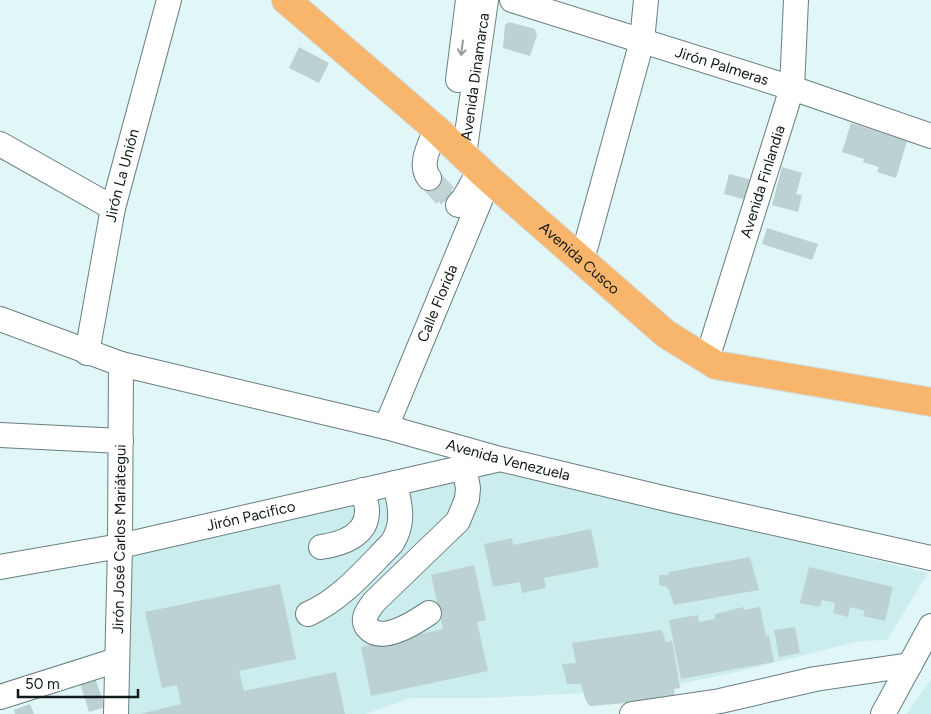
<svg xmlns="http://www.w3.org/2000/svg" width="931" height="714" font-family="Figtree,sans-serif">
<rect width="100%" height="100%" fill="#e0f6f7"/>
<path fill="#cceded" d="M488 467 928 573 887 640 859 641 741 671 650 690 483 698H410L366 714H121V551Z
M931 679V714H907Z"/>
<path fill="#bbd1d2" d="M509 22 535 29 537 35 530 56 503 48 505 25Z
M299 47 329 63 319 83 289 68Z
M851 123 907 141 896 178 877 172 879 167 863 162 864 159 842 152Z
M782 167 802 173 796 194 802 195 798 212 772 205Z
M436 172 454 194 441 204 423 182Z
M729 174 757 181 751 201 724 194Z
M767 228 818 244 812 260 762 244Z
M591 529 599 567 544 578 546 588 522 593 520 582 493 587 484 544 512 538 513 545Z
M750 557 759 590 674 605 669 590 667 587 659 585V575H668L669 572Z
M474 565 486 620 477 622 488 671 371 696 361 647 443 629 431 575Z
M809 567 893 587 885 621 863 616 865 611 850 607 848 617 833 613 835 603 822 600 820 607 800 603Z
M280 584 296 659 239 671 244 691 336 672 345 714H140L181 704 177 685 162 688 145 612Z
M743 607 744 610 760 607 766 636 769 635 774 662 681 679 669 620 698 615 699 622 715 619V614Z
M795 627 800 653 779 657 774 630Z
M662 630 666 642 672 641 680 688 674 689 675 699 590 706 586 701 581 684H567L562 664 576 663 572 643Z
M95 678 105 707 89 712 80 683Z
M30 704 34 714H15L14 710Z"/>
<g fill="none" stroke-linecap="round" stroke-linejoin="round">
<path stroke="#c1d5d6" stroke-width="24" stroke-dasharray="24 12" stroke-linecap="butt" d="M429 178 448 199"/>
<defs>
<g id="minor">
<path id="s1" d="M512 0 792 88 931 136"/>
<path d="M458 80 468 0"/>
<path d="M0 144 113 208"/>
<path id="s2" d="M464 155 486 0"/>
<path d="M429 178C418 164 431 143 436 129"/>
<path d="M458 205 464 198 478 173"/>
<path d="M582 260 642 41 646 0"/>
<path id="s3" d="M0 319 121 364 386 427 500 459 671 500 931 558"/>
<path id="s4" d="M87 353 113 208 169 0"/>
<path id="s5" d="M707 359 792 88 796 0"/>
<path id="s6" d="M386 427 489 179"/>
<path d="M0 435 121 441"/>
<path d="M321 547C341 544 368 536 367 510 367 504 364 497 363 490"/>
<path id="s7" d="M0 567 120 546 496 460"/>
<path d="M429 613C416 622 381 645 367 627 361 618 369 609 374 602L458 521 467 499 468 488 464 467"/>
<path d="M308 614C342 599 366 569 392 543 405 523 400 505 395 483"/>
<path d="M0 697 117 660"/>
<path id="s8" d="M116 714 120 546 121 364"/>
<path d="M632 714 720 701 815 679 910 665"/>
<path d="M883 714 931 626"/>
</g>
<g id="highway">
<path id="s9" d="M286 0 436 129 489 179 666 334 716 365 931 402"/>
</g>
</defs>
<use href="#minor" stroke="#6a7e7f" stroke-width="26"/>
<use href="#highway" stroke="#d4d6d6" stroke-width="30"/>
<use href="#minor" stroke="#fff" stroke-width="24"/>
<use href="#highway" stroke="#f7b66b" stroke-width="28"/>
</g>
<defs><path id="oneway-shaft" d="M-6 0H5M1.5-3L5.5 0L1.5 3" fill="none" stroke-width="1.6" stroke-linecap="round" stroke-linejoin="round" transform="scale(1.25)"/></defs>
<use stroke="#949898" href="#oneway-shaft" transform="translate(462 48) rotate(97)"/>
<g text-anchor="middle" stroke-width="4" stroke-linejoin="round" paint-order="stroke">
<g font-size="15" fill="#111919" stroke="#fefefe">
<text dy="5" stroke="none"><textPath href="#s1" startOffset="220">Jirón Palmeras</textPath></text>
<text dy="5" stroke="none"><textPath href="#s2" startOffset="79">Avenida Dinamarca</textPath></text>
<text dy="5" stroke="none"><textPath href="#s4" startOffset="181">Jirón La Unión</textPath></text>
<text dy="5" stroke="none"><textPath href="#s5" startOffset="186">Avenida Finlandia</textPath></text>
<text dy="5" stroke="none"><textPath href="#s9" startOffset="391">Avenida Cusco</textPath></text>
<text dy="5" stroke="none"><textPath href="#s6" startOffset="134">Calle Florida</textPath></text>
<text dy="5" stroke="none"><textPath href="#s3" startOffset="528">Avenida Venezuela</textPath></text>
<text dy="5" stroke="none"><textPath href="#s7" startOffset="256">Jirón Pacifico</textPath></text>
<text dy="5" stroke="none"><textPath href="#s8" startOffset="175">Jirón José Carlos Mariátegui</textPath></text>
</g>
</g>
<path d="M18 689v8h120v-8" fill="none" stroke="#111919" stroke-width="2.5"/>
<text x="25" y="689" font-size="15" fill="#111919" stroke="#fefefe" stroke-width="4" paint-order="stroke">50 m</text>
</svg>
